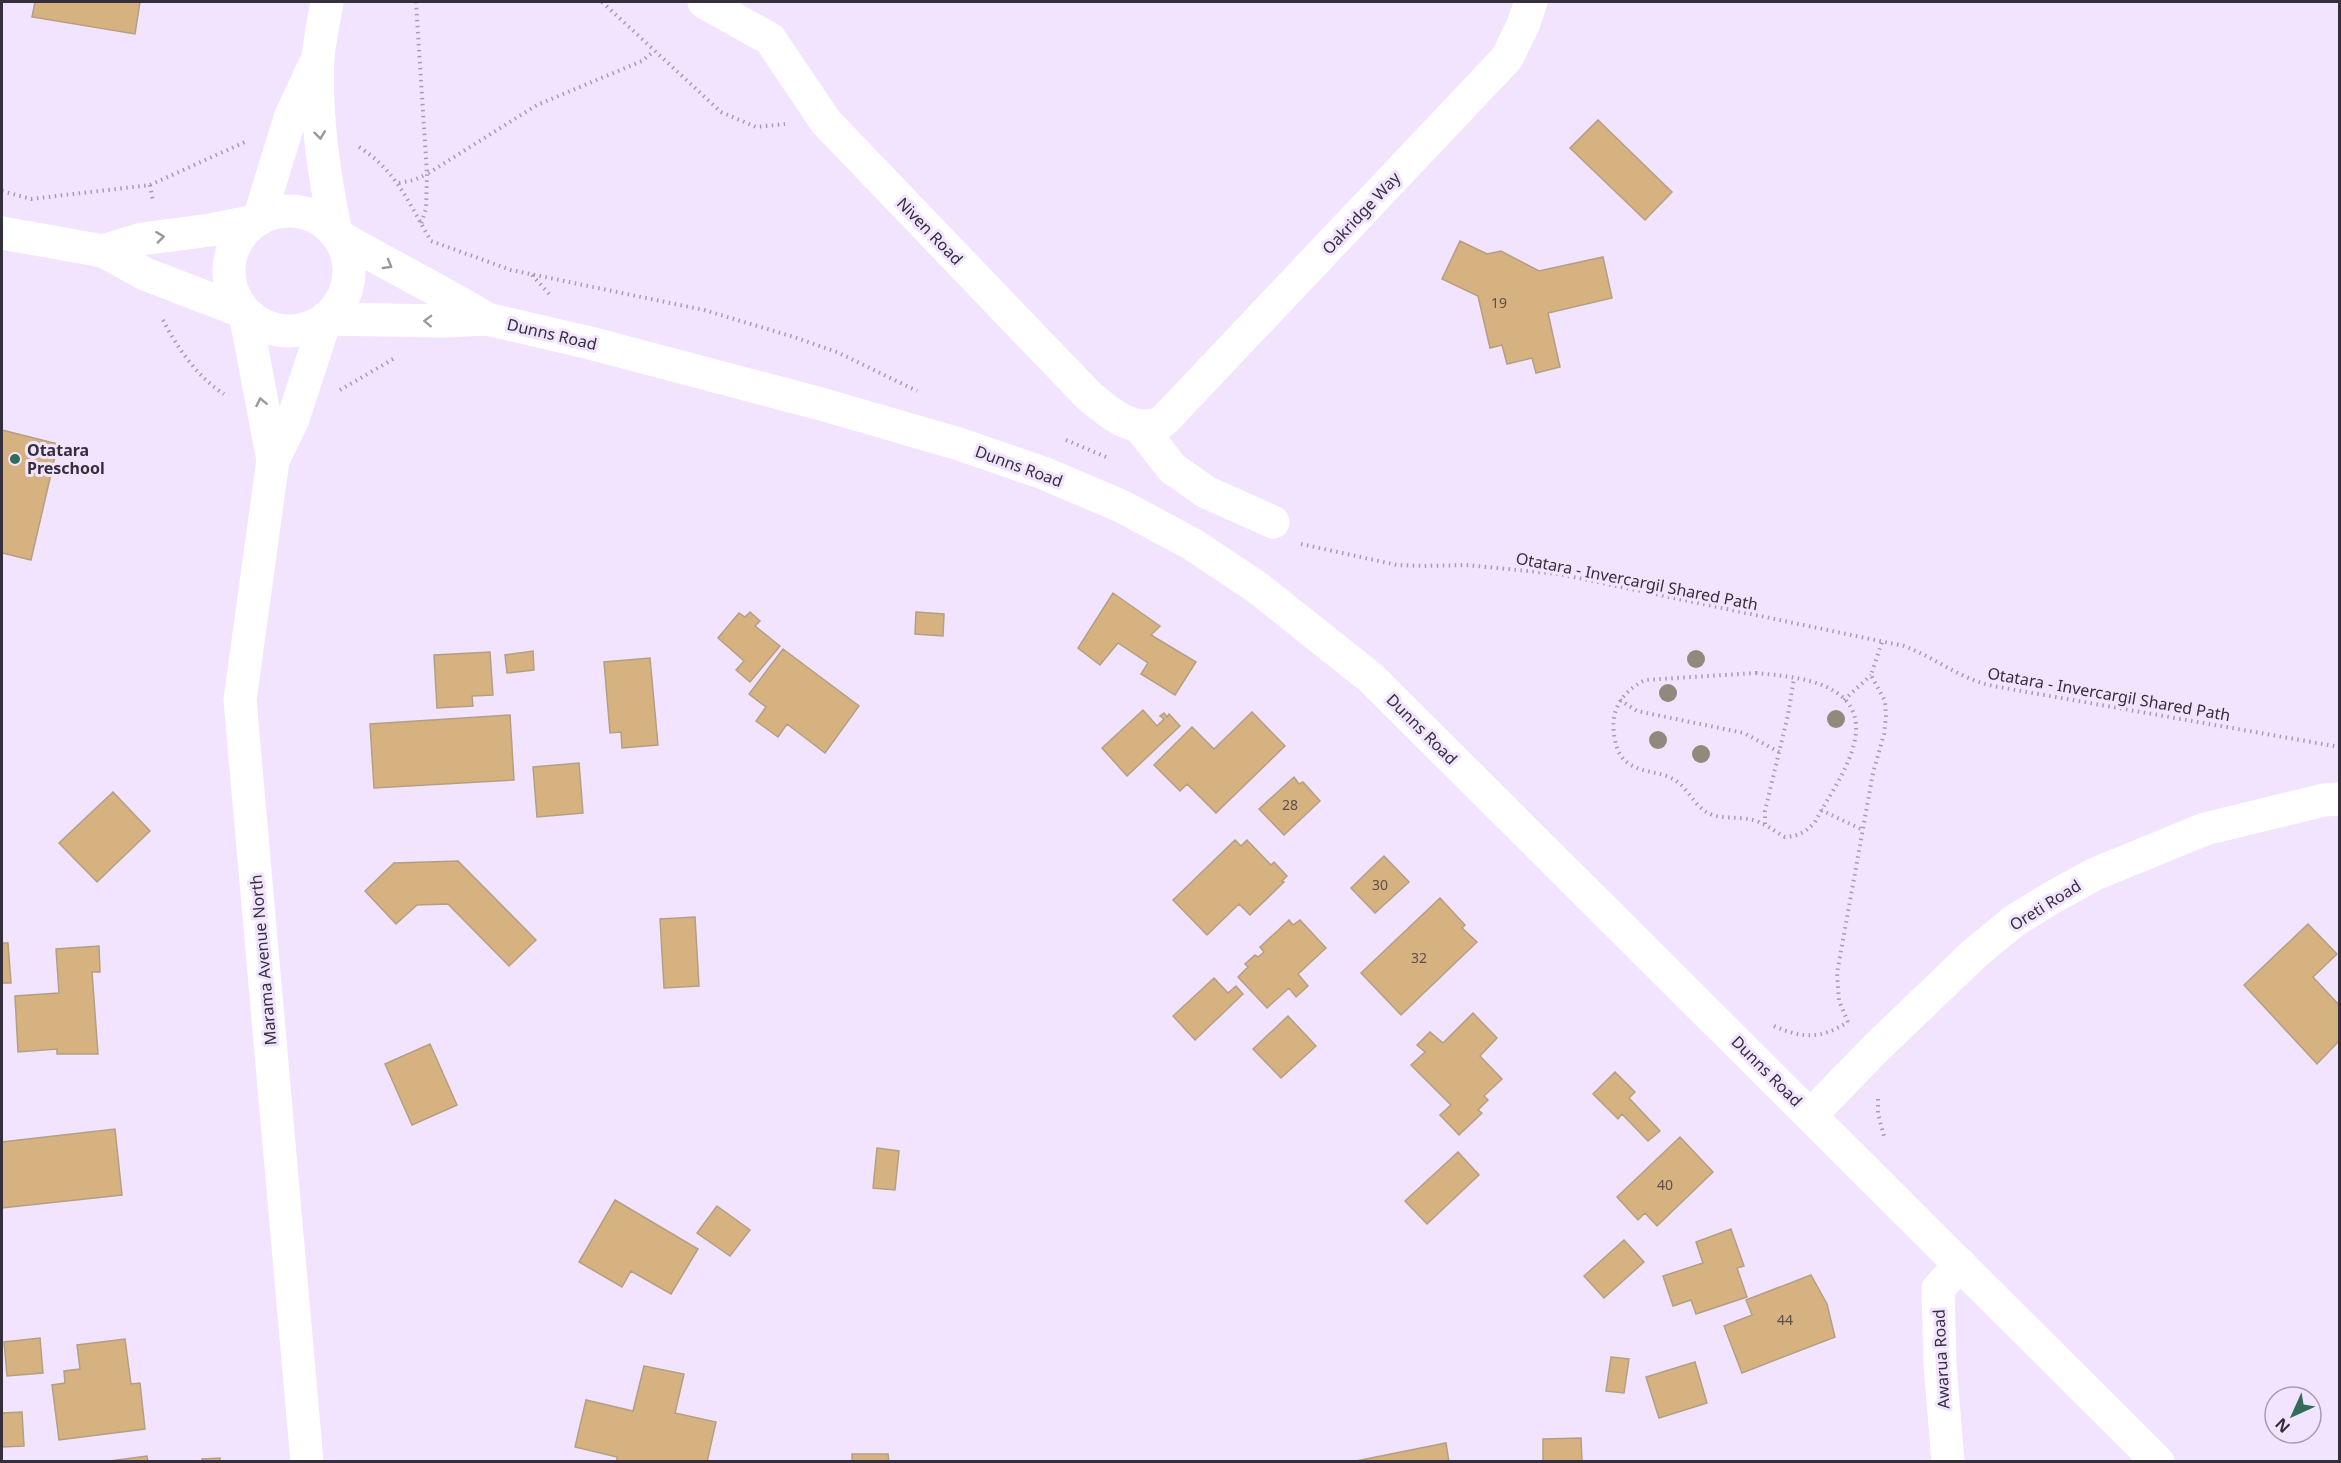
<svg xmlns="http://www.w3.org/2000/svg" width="2341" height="1463" font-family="'Noto Sans',sans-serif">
<rect width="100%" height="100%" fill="#f2e4fe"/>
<path fill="#d6b280" stroke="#b49f83" stroke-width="1.5" d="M35 2H140L135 34 32 17Z
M1598 120 1672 192 1645 220 1570 148Z
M1460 241 1487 254 1501 251 1539 271 1603 257 1612 298 1548 313 1560 367 1536 373 1532 358 1507 364 1502 345 1490 348 1478 296 1442 279Z
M2 430 58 444 31 560 2 553Z
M1113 593 1160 626 1151 635 1196 662 1175 695 1141 674 1148 663 1118 643 1100 665 1078 648Z
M750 612 760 621 755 626 780 646 750 682 736 670 744 661 718 638 739 613 745 617Z
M916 612 944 614 943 636 915 634Z
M783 649 859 706 825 753 787 724 778 737 756 721 766 707 749 694Z
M533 651 534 670 507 673 505 655Z
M490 652 493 695 472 696 473 706 437 708 434 655Z
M650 658 658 745 622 748 621 732 610 733 604 662Z
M1143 710 1157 726 1164 719 1160 716 1164 713 1167 717 1169 714 1180 726 1127 776 1102 748Z
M1252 712 1285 746 1216 813 1187 784 1180 791 1154 765 1192 727 1214 749Z
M510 715 514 780 374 788 370 724Z
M579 763 583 813 537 817 533 767Z
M1294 777 1299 784 1303 782 1320 801 1284 835 1259 809Z
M113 792 150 831 97 882 59 843Z
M1235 840 1241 846 1247 840 1271 865 1274 862 1287 876 1282 881 1284 882 1250 915 1239 904 1207 935 1173 900Z
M1384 856 1409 882 1375 913 1351 888Z
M458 861 536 940 509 966 448 904 417 905 396 924 365 891 394 863Z
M1440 898 1465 925 1462 928 1477 942 1401 1015 1361 973Z
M695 917 699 986 664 988 660 919Z
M1289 920 1293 925 1300 920 1326 948 1298 974 1308 986 1296 997 1289 988 1267 1008 1238 977 1248 967 1245 964 1255 955 1258 957 1264 952 1260 947Z
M2308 924 2337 954 2313 977 2340 1006V1040L2317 1064 2244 985Z
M2 943H8L11 983H2Z
M99 946 100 972H92L98 1054H57V1049L18 1052 15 996 59 993 56 949Z
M1214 978 1228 993 1236 986 1243 994 1195 1040 1173 1016Z
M1473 1013 1497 1038 1480 1056 1502 1079 1484 1096 1488 1100 1478 1110 1482 1113 1459 1135 1440 1115 1451 1105 1411 1065 1425 1052 1417 1045 1430 1032 1443 1043Z
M1288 1016 1316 1046 1281 1078 1253 1049Z
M430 1044 457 1105 412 1125 385 1064Z
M1615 1072 1635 1092 1629 1098 1660 1131 1648 1141 1622 1114 1618 1119 1593 1094Z
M115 1129 122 1195 2 1208V1142Z
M1680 1137 1713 1172 1657 1226 1645 1213 1638 1220 1617 1197Z
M877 1148 899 1151 895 1190 873 1188Z
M1458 1152 1479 1175 1427 1224 1405 1201Z
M615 1200 698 1249 671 1294 631 1271 622 1287 579 1262Z
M717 1206 750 1230 730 1256 697 1233Z
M1731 1229 1744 1266 1737 1268 1747 1297 1696 1314 1691 1300 1673 1306 1663 1276 1703 1263 1696 1242Z
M1624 1240 1644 1262 1604 1298 1584 1276Z
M1811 1275 1827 1304 1835 1337 1742 1373 1724 1326 1752 1315 1746 1300Z
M40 1338 43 1373 7 1376 4 1342Z
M125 1339 131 1384 140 1383 145 1429 59 1440 52 1385 65 1383 64 1371 80 1369 77 1345Z
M1611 1357 1629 1359 1624 1393 1606 1391Z
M1695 1362 1707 1403 1659 1418 1646 1377Z
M644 1366 684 1374 675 1413 716 1422 707 1462H617V1457L575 1447 586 1400 633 1411Z
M22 1412 24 1446 2 1447V1413Z
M1581 1438 1582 1462H1543V1439Z
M1446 1443 1449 1462H1351Z
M852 1454H888L889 1462H852Z
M147 1456 148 1462H102Z
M220 1458V1462H202V1459Z"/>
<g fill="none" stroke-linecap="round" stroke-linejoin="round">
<path stroke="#a79cb1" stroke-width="4" stroke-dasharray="1.5 4.5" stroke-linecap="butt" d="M416 2 427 174 537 105 642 61 654 51
M602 2 721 112 756 127 785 124
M359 147C397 171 409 204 431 241L511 270 704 310 794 337 839 353 917 391
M399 183 414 180 427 174 426 209 421 224
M150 185 153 201
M2 191 31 199 150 185 245 142
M532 275 551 296
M163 320C176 346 198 378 224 394
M340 390 395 358
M1066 440 1106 457
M1301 544 1397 565 1424 566 1466 565 1559 574 1904 646C1936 658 1958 678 1993 686L2340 747
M1756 673C1799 677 1869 683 1854 744 1847 772 1828 797 1815 822 1806 832 1799 836 1785 837 1774 831 1765 823 1753 820 1738 816 1721 820 1708 813 1693 805 1687 785 1671 778 1657 771 1642 773 1628 763 1620 757 1617 750 1615 740 1609 712 1620 693 1645 680Z
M1620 700 1637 711 1744 733 1779 752
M1844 700 1871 675
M1821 810 1863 830
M1765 824V811L1788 715 1794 678
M1848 1022 1839 1001 1837 973 1873 773 1884 734 1886 717 1885 701 1871 675 1882 642
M1774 1026C1803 1039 1821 1039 1848 1022
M1878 1099V1114L1884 1136"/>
<path stroke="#fff" stroke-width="33" d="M327 2C324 20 320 38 318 57 315 116 324 175 336 233
M704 2 770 39 826 122 1088 395C1107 411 1131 433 1157 424 1163 423 1168 416 1172 412L1507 58 1523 25 1531 2
M259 219 290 118 314 66
M245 313 273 460
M1139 426 1172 468 1206 492 1273 522
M1811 1115 1874 1050 1974 954 2014 921 2053 897 2095 874 2205 829 2324 800 2340 799
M307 1462 240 700 273 460 293 419 325 321
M1948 1462 1940 1364 1938 1289 1960 1264"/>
<path stroke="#fff" stroke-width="33" d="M229 271a60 60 0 1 1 120 0a60 60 0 1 1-120 0Z
M2 233 103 251 145 274 244 312
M337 235C386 264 438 289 487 319
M103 251 142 239 210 230 256 221
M327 319 442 321 487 319 590 343 821 404 959 444 1043 473 1121 506 1192 544 1258 588 1371 678 2158 1462"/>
</g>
<g fill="#908a7d">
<circle cx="1696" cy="659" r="9"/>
<circle cx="1668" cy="693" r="9"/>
<circle cx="1836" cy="719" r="9"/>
<circle cx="1658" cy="740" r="9"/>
<circle cx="1701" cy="754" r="9"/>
</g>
<defs><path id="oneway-chevron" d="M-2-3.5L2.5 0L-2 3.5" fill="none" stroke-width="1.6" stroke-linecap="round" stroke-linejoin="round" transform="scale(1.5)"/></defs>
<g stroke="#9a979d">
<use href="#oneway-chevron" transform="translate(320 135) rotate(83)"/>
<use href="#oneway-chevron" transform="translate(160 237) rotate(-7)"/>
<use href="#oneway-chevron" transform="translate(388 265) rotate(30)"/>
<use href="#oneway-chevron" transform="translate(428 321) rotate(-178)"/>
<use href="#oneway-chevron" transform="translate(261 402) rotate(-101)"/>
</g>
<circle fill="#316d58" stroke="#f2e4fe" stroke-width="2" cx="15" cy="459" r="6"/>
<g text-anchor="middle" stroke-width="6" stroke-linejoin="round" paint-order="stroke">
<g font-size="14" fill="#5d504c">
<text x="1499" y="308">19</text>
<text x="1290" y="810">28</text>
<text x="1380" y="890">30</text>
<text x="1419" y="963">32</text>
<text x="1665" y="1190">40</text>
<text x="1785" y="1325">44</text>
</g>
<g font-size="16" fill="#352f3b" stroke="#f2e4fe">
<text transform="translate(1361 213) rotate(-47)" y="6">Oakridge Way</text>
<text transform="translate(930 231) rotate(46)" y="6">Niven Road</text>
<text transform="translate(552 334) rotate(13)" y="6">Dunns Road</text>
<text transform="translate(1019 466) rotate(20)" y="6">Dunns Road</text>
<text transform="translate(1637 581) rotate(11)" y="6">Otatara - Invercargil Shared Path</text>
<text transform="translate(2109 694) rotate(10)" y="6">Otatara - Invercargil Shared Path</text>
<text transform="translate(1422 729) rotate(45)" y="6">Dunns Road</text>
<text transform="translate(2045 905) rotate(-32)" y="6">Oreti Road</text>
<text transform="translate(263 960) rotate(-95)" y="6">Marama Avenue North</text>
<text transform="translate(1767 1071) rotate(45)" y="6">Dunns Road</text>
<text transform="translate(1941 1359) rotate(-93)" y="6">Awarua Road</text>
</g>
<g font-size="16" font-weight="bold" fill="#352f3b" stroke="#f2e4fe" text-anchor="start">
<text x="27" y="456">Otatara<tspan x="27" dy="18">Preschool</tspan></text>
</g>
</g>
<rect width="2341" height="1463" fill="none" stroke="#352f3b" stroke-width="6"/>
<g transform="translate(2293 1415) rotate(225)"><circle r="28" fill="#f2e4fe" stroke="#a69cb0" stroke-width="1.5"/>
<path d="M0-4.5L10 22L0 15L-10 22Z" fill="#316d58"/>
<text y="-9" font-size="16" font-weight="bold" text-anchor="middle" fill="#352f3b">N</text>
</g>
</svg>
